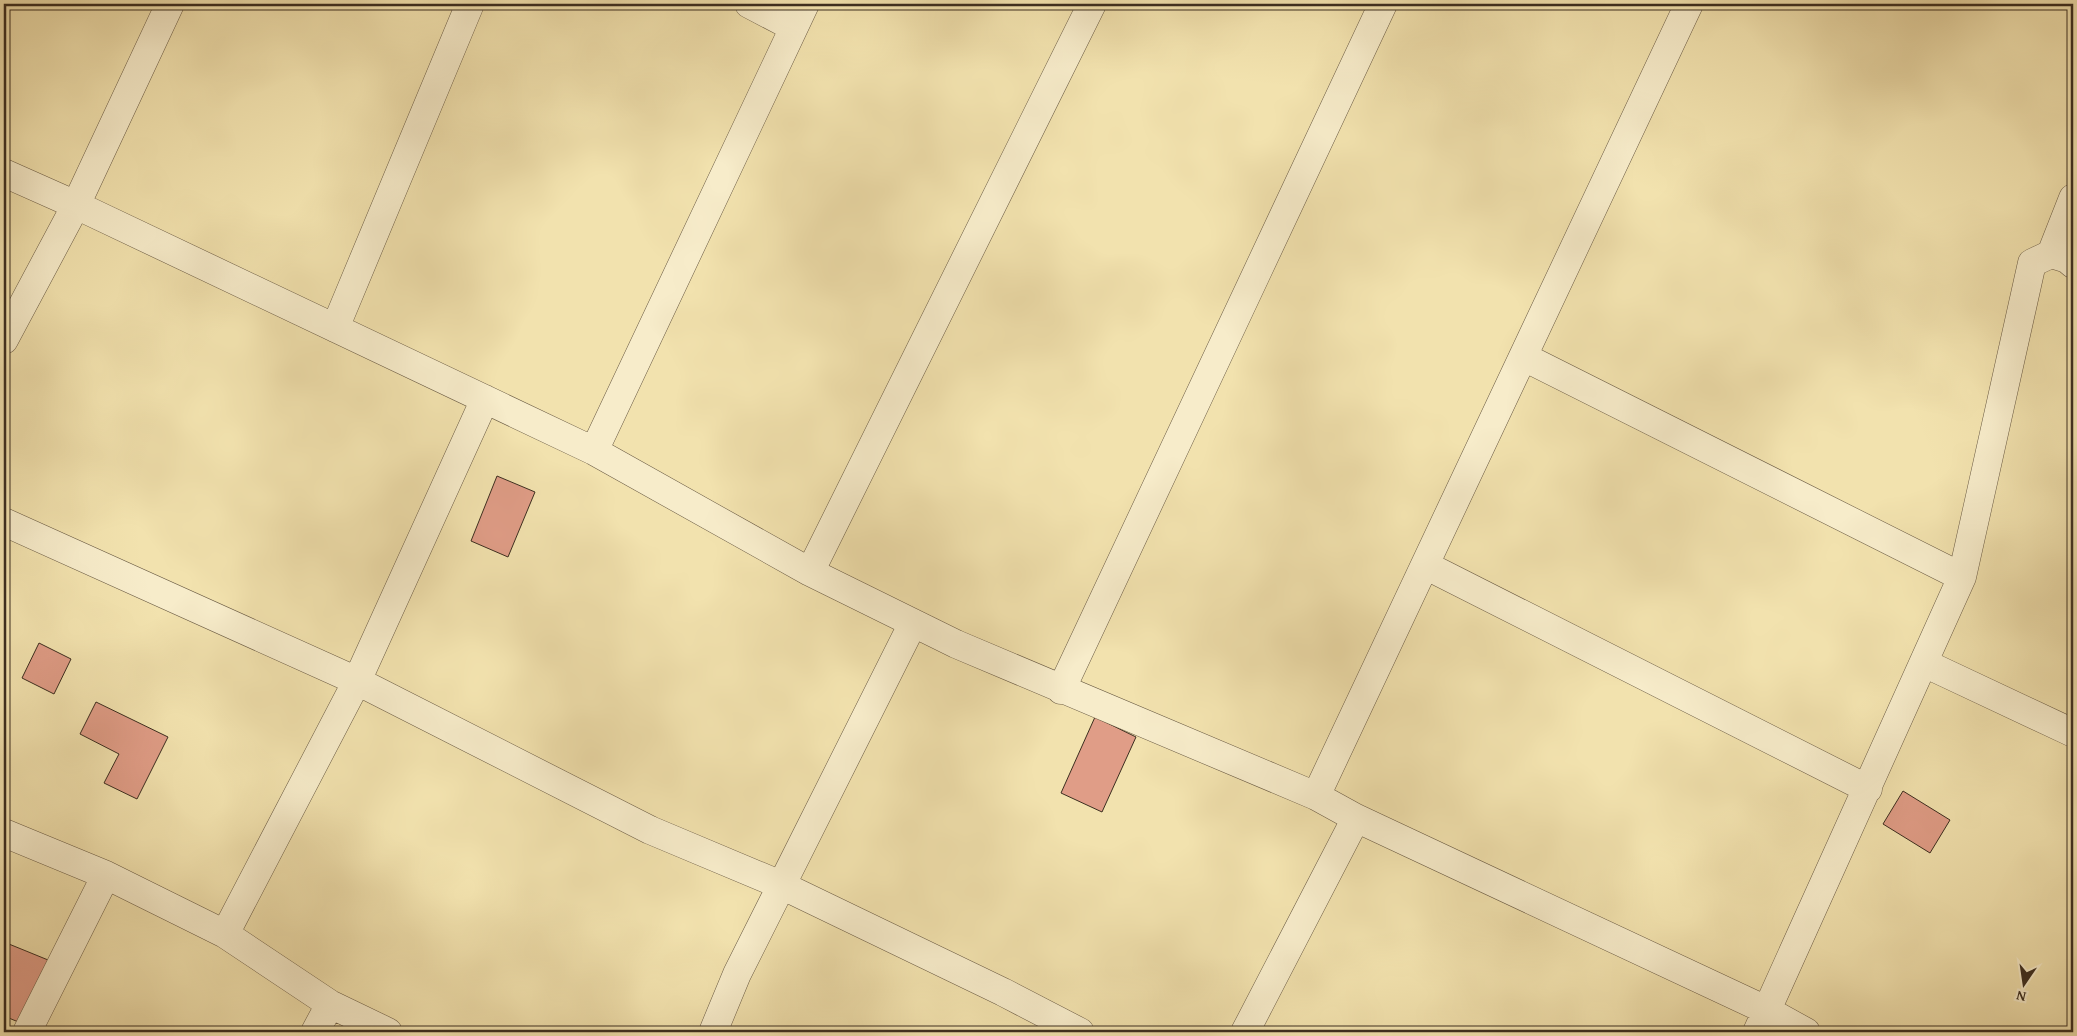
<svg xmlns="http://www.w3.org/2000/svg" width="2077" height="1036" font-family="'Gentium Book Plus',serif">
<rect width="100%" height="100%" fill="#f2e2ae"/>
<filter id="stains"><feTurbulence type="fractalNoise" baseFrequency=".004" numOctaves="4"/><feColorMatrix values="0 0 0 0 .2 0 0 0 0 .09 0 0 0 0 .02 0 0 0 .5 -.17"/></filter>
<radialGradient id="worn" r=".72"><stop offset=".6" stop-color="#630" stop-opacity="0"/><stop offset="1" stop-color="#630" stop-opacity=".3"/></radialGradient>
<path fill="#e09d87" stroke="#3c2e20" d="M497 476 535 492 508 557 471 541Z
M39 643 71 659 54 694 22 678Z
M96 702 168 737 137 799 104 783 119 754 80 734Z
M1095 717 1136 737 1102 812 1061 793Z
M1903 791 1950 820 1930 853 1883 824Z
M4 942 53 962 28 1026 4 1016Z"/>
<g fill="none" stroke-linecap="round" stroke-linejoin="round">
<defs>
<path id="street" d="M749 4 793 27
M4 173 76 205 594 451 810 572 956 644 1316 796 1356 818 1768 1011 1806 1032
M2051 254 2073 198
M335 328 470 4
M4 340 76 205 170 4
M1524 357 1962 577
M594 451 805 4
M4 522 357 681 650 830 781 885 1003 992 1080 1032
M1425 565 1868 789
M810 572 1092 4
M1924 663 2073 733
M1061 690 1383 4
M1316 796 1689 4
M4 833 106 875 225 934 330 1004 388 1032
M225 934 357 681 485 399
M27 1032 106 875
M315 1032 330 1004
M713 1032 737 974 913 623
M1245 1032 1356 818
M1757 1032 1962 577 2032 263 2051 254 2067 259 2073 264"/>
</defs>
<use href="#street" stroke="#6a5b44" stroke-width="29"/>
<use href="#street" stroke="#f7ecca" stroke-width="28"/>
</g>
<rect width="2077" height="1036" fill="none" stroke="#f2e2ae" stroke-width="20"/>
<rect x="5" y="5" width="2067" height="1026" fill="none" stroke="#3c2e20" stroke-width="2.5"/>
<rect x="10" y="10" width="2057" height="1016" fill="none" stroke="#3c2e20"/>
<g transform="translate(2024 984) rotate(193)" stroke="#f7ecca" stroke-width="4" paint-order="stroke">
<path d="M0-4L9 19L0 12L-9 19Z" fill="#3c2e20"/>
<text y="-8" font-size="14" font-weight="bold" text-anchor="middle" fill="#3c2e20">N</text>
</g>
<rect width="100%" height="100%" filter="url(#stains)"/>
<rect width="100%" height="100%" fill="url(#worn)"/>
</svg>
